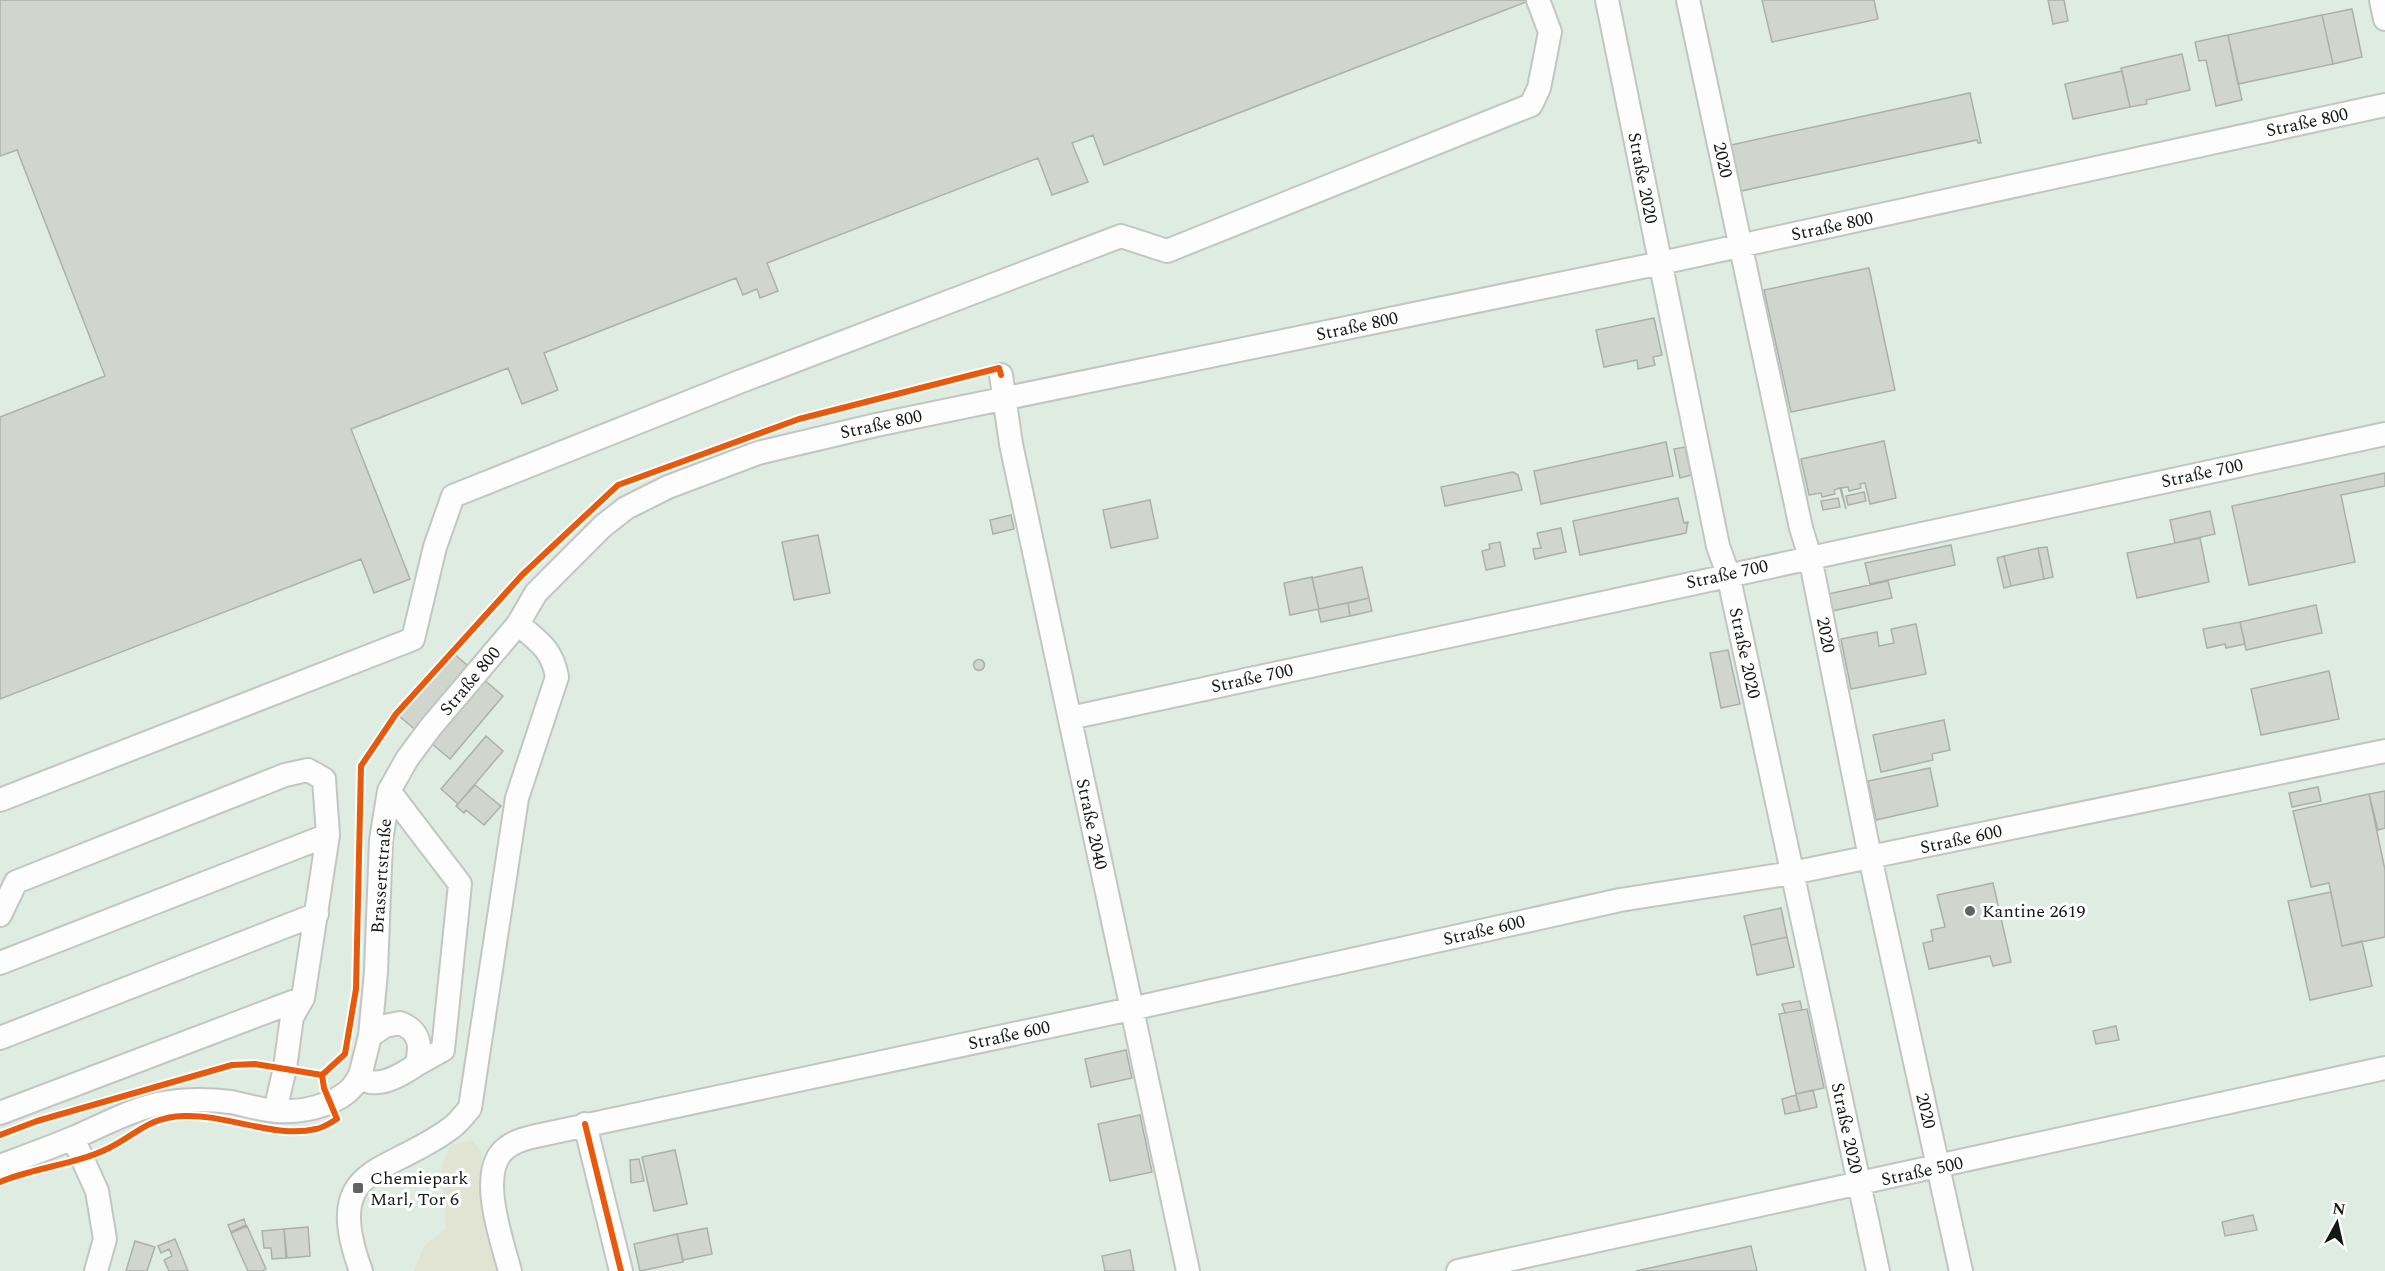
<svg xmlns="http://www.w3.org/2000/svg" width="2385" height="1271" font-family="Spectral,serif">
<rect width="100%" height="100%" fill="#edf3ee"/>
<path fill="#dfece1" d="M0 0H2385V1271H0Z"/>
<path fill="#e1e4d3" d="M472 1140 482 1153 480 1191 486 1230 498 1271H414L424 1246 446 1229 442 1165 451 1145Z"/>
<path fill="#d0d6ce" stroke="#acb0ac" stroke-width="1.5" d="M0 0H1525L1526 2 1104 165 1093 135 1072 143 1088 182 1052 195 1038 158 767 263 778 291 760 298 757 289 743 295 736 278 544 353 558 390 522 404 508 368 351 429 410 579 374 593 361 559 0 699V417L105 376 17 150 0 156Z
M1762 0H1874L1878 19 1772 42Z
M2048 0H2064L2068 21 2053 24Z
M2352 9 2362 57 2333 64 2322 15Z
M2322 15 2333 64 2238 84 2228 35Z
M2228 35 2242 100 2216 106 2206 60 2199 61 2195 42Z
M2182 54 2190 90 2146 100 2147 104 2130 107 2121 68Z
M2122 71 2130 107 2073 119 2065 84Z
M1970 93 1981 143H1978L1977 140 1741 191 1731 145Z
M1869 268 1895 390 1791 412 1764 290Z
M1654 318 1662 355 1653 357 1655 365 1638 369 1637 360 1604 367 1596 330Z
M1884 441 1896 498 1870 504 1865 483 1860 484 1861 488 1849 491 1848 487 1841 488 1846 509 1840 488 1834 490 1835 494 1822 497 1821 493 1809 495 1801 459Z
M1666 442 1673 476 1541 504 1534 471Z
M1685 447 1691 475 1680 478 1674 449Z
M1513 472 1518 475 1522 490 1445 506 1441 487Z
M2385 473V486L2341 495 2355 562 2249 585 2232 506Z
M1864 492 1866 501 1848 505 1846 496Z
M1678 498 1684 523 1688 522 1686 533 1580 555 1573 521Z
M1838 498 1840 507 1823 510 1821 501Z
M1150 500 1158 538 1111 548 1103 510Z
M2210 511 2215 534 2175 543 2170 520Z
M1011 515 1014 529 993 534 990 520Z
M1561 528 1566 552 1535 559 1533 549 1541 548 1537 533Z
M818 535 830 593 794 600 782 542Z
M2200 538 2209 582 2137 598 2127 553Z
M1500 542 1505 566 1486 570 1482 551 1490 549 1489 544Z
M1951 545 1955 565 1870 584 1865 563Z
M2047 547 2053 577 2044 579 2038 548Z
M2038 548 2044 579 2011 586 2004 556Z
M2004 556 2011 586 2004 588 1997 558Z
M1362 567 1369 598 1319 609 1312 578Z
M1312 577 1319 609 1290 615 1284 583Z
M1888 581 1892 598 1832 611 1828 594Z
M1369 598 1372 611 1350 616 1348 603Z
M1348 603 1350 616 1321 622 1318 609Z
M2316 605 2322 633 2246 650 2240 622Z
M2240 622 2245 644 2226 648 2225 644 2207 648 2203 629Z
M1916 624 1926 674 1851 689 1841 639 1877 632 1879 646 1894 643 1891 629Z
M1728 650 1740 704 1721 708 1710 653Z
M453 653 503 696 450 759 399 716Z
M973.5 665a5.5 5.5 0 1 1 11 0a5.5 5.5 0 1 1-11 0Z
M2329 671 2339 719 2261 735 2251 689Z
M1944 720 1950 750 1932 754 1933 760 1881 772 1873 735Z
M486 736 503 751 458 804 441 789Z
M1930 768 1938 806 1876 820 1868 781Z
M475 785 501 806 484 825 466 810 464 813 456 806Z
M2318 787 2321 801 2292 807 2289 793Z
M2385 791V828L2378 830 2369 794Z
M2369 794 2385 870V937L2342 946 2329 883 2311 887 2293 811Z
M1993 883 2011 962 1993 966 1990 956 1929 969 1923 943 1933 941 1931 930 1945 927 1937 895Z
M2331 892 2342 946 2362 941 2372 986 2310 1000 2288 901Z
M1781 908 1787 937 1751 945 1744 916Z
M1787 937 1794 967 1757 975 1751 945Z
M1800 1001 1802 1010 1785 1013 1782 1004Z
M1807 1009 1824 1088 1796 1094 1779 1014Z
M2116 1026 2119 1040 2096 1044 2093 1031Z
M1126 1050 1132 1078 1091 1087 1085 1059Z
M1813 1090 1817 1107 1800 1111 1796 1094Z
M1796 1095 1800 1111 1785 1114 1782 1099Z
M1140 1115 1152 1172 1110 1181 1098 1124Z
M675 1150 687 1204 654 1211 642 1157Z
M639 1159 644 1181 631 1183 630 1160Z
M2253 1215 2257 1230 2225 1236 2222 1222Z
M244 1219 246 1225 231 1232 228 1225Z
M247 1226 266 1269 262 1271H248L231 1233Z
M308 1227 310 1256 287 1258 284 1229Z
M707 1228 712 1254 683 1260 677 1234Z
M284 1229 286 1258 272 1259 271 1248H264L262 1231Z
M677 1234 683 1262 640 1271 634 1244Z
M175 1239 188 1271H169L164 1260 172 1256 169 1249 161 1253 158 1246Z
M135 1241 155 1247 147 1271H126Z
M1751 1246 1757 1271H1636Z
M1130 1250 1134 1271H1105L1102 1256Z"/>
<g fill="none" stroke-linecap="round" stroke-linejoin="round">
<defs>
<path id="minor" d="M1607 0 1718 546 1728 574 1878 1271
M1688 0 1801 528 1810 557 1870 857 1961 1271
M2381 0 2385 19
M1001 375 1011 444 1188 1271
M1070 718 2385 434
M389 791 460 884 443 1050 416 1065
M0 800 413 639 435 547 453 496 739 382 1121 236 1167 251 1531 105 1539 88 1550 32 1538 0
M0 915 16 882 285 775 308 770 324 779 328 835 303 998
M0 963 328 835
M400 1023C420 1031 422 1046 416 1065 403 1074 380 1088 365 1080L361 1072 370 1036 385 1026Z
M370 1036 376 972 381 840 389 791 407 759 430 728 518 624 536 593 603 526 626 508 668 487 758 453 876 425 1661 263 2385 105
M0 1038 317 914
M0 1113 303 998 292 1017 285 1068 275 1111
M585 1124 621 1271
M73 1138 97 1191 105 1239 96 1271
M0 1166C24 1157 49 1148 73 1138 101 1126 128 1111 158 1104 182 1099 207 1099 231 1102 246 1105 261 1110 276 1111 306 1113 351 1103 361 1072
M361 1271C321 1163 387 1176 451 1128 458 1123 464 1115 470 1108L517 798 557 677C552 649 539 642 518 624
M510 1271C502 1241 477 1172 505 1149 513 1142 526 1138 536 1136L1131 1009 1620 900 1792 873 2385 751
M1458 1271 2385 1068"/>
</defs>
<use href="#minor" stroke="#c2c6c3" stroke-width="26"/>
<use href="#minor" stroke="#fcfdfc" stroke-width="22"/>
<defs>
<path id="cycleway" d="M585 1124 621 1271
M0 1135 37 1121 232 1065 255 1064 322 1075 345 1054 356 989 361 766 396 714 522 575 618 485 799 419 999 368 1001 375
M0 1182C35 1167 75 1165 109 1148 137 1134 149 1117 184 1116 226 1114 276 1139 316 1129 323 1128 330 1123 337 1119L324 1088 322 1075"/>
</defs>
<use href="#cycleway" stroke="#fff" stroke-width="10"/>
<use href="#cycleway" stroke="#e8590c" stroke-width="6"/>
</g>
<g fill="#606561" stroke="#fff" stroke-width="2">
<circle cx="1970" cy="911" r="6"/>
<rect x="352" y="1182" width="12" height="12" rx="3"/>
</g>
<g text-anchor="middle" stroke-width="6" stroke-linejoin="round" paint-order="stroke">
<g font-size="18" fill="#141815" stroke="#fff">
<text transform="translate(2307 122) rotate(-12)" y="6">Straße 800</text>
<text transform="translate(1723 160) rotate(78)" y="6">2020</text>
<text transform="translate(1643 178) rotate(79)" y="6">Straße 2020</text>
<text transform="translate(1832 226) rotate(-12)" y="6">Straße 800</text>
<text transform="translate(1357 326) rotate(-12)" y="6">Straße 800</text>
<text transform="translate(881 424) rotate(-12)" y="6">Straße 800</text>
<text transform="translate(2202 473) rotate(-12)" y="6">Straße 700</text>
<text transform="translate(1727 574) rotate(-12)" y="6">Straße 700</text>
<text transform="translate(1826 635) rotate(79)" y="6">2020</text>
<text transform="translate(1745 653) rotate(78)" y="6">Straße 2020</text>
<text transform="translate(1252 678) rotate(-12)" y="6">Straße 700</text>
<text transform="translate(470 681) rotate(-50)" y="6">Straße 800</text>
<text transform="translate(1092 824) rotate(78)" y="6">Straße 2040</text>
<text transform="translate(1961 839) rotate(-12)" y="6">Straße 600</text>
<text transform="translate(381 876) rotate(-86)" y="6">Brassertstraße</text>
<text transform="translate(1484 930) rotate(-13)" y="6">Straße 600</text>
<text transform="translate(1009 1035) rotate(-12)" y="6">Straße 600</text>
<text transform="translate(1926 1111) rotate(77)" y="6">2020</text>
<text transform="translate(1847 1128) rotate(78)" y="6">Straße 2020</text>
<text transform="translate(1922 1171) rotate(-12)" y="6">Straße 500</text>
</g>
<g font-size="18" fill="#141815" stroke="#fff" text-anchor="start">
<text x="1982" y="917">Kantine 2619</text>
<text x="370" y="1184">Chemiepark<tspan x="370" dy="21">Marl, Tor 6</tspan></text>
</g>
</g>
<g transform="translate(2337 1223) rotate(8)" stroke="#ffffff" stroke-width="4.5" paint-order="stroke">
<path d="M0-4.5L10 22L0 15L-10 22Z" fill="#141815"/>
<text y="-9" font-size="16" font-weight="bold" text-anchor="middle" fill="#141815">N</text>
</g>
</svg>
